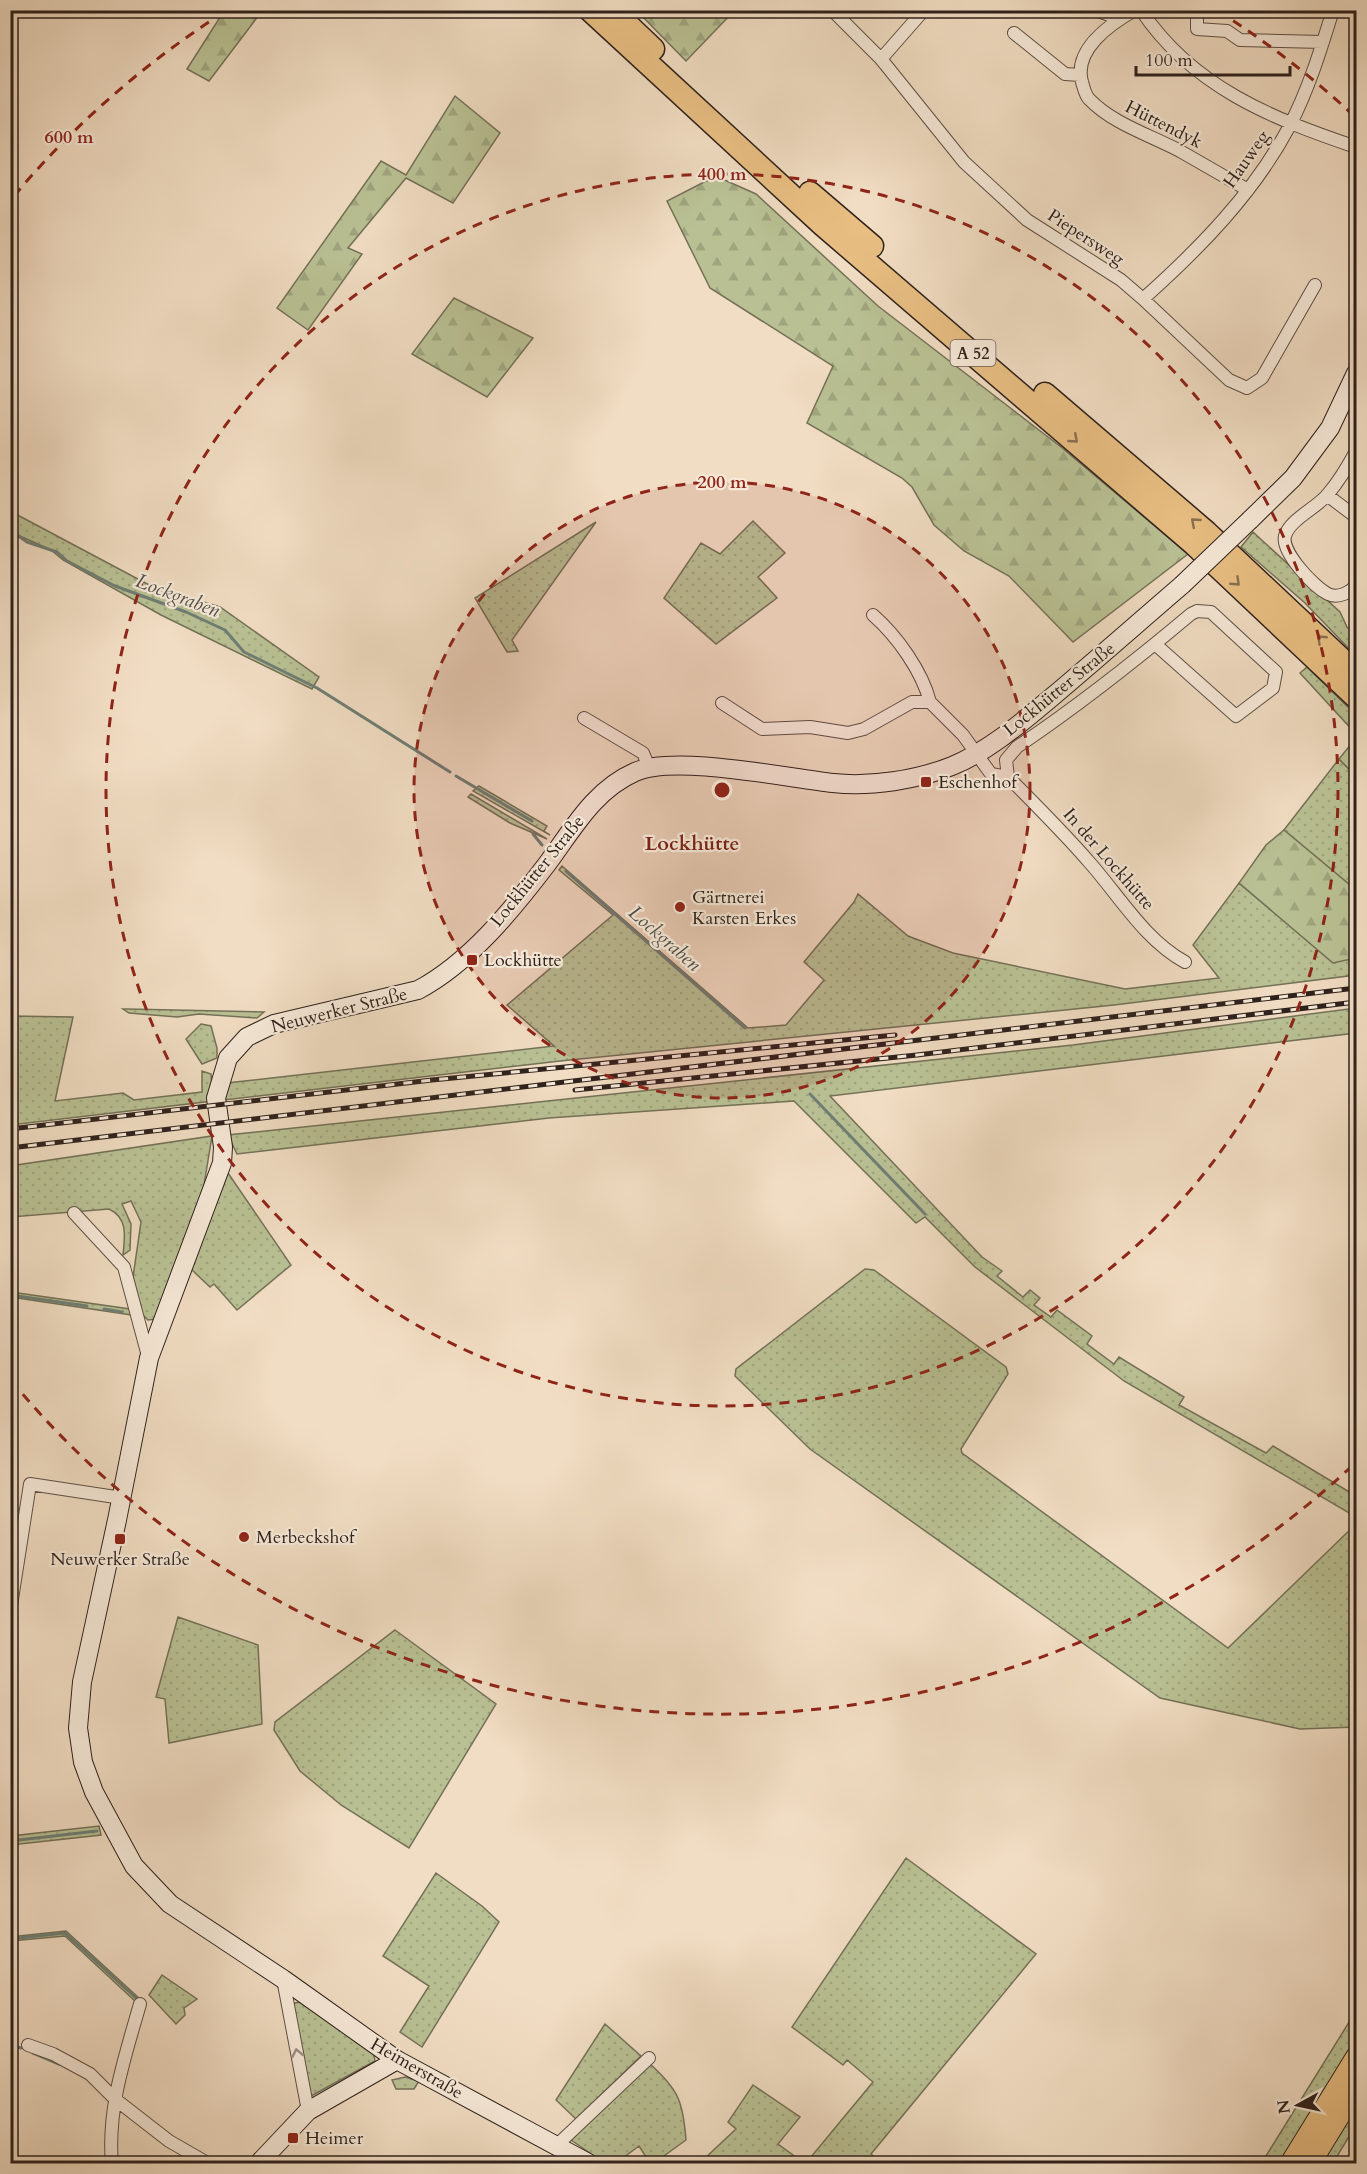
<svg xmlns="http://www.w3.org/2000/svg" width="1367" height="2174" font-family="Cardo,serif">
<defs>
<pattern id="grass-dots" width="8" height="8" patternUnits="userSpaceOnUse" patternTransform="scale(1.5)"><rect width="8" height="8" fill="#b9c194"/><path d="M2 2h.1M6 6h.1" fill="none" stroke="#9fa67f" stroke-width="1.8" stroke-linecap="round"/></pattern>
<pattern id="forest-firs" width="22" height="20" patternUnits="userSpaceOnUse" patternTransform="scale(1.5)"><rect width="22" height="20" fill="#b9c194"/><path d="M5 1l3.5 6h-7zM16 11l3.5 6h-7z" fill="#9fa67f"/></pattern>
</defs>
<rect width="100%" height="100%" fill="#f1ddc3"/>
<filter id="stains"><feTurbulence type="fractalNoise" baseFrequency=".00333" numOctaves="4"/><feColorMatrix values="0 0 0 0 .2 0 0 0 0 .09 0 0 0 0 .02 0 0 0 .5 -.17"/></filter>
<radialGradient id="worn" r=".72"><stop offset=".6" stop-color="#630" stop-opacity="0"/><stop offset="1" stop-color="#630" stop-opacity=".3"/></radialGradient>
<path fill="url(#grass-dots)" stroke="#747158" stroke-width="1.5" d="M10 511 151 586 220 607 319 677 312 689 161 615 63 560 51 550 11 532Z
M753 521 785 553 758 577 777 598 716 644 664 598 701 543 720 554Z
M596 522 512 640 518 651 507 652 475 598Z
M1253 532 1340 612 1347 627 1356 635V656L1305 603 1241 547Z
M1307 667 1356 715V734L1300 673Z
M1339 759 1356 776V890L1284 830Z
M479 786 547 826 544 831 550 835 473 791Z
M471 794 547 839 510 823 468 797Z
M562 866 748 1028 786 1025 824 980 804 962 854 902 858 894 908 936 953 953 1125 989 1219 978 1193 945 1239 883 1332 962 1356 958V975L1114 1005 560 1061 224 1100 227 1083 554 1046 507 1005 613 915 559 870Z
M1356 1008V1033L830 1096 982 1257 1002 1271 997 1276 1023 1297 1030 1290 1040 1298 1034 1305 1051 1317 1057 1310 1092 1336 1087 1344 1114 1364 1119 1357 1184 1397 1179 1405 1266 1453 1273 1446 1356 1496V1517L1124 1381 975 1267 925 1217 916 1223 794 1101 549 1118 237 1154 228 1135 1073 1045Z
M123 1009H127L264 1012 257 1018 199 1014 177 1017 129 1013Z
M11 1016 73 1017 55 1101 123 1093 134 1100 202 1092V1071L211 1074 213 1101 11 1125Z
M201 1024 211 1026 217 1048V1058L202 1064 186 1039Z
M212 1136 202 1197 156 1319 148 1320 142 1314 133 1277 141 1222 131 1201 122 1204 131 1224 130 1250 123 1255C125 1236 128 1218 109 1209L11 1217 10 1166Z
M228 1173 291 1265 237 1310 214 1284 210 1287 191 1269Z
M865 1269 874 1270 1006 1367 1008 1374 961 1449 962 1453 1228 1648 1356 1524V1727L1300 1729 1160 1698 810 1449 735 1376 736 1369Z
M11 1292 130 1309 132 1315 11 1297Z
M178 1617 258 1645 262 1724 169 1743 165 1699 156 1697Z
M395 1630 496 1704 409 1848 341 1805 300 1771 274 1730 275 1722Z
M99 1826 101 1835 11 1845V1836Z
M906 1858 1036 1954 871 2154 882 2163H806L873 2082 847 2060 843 2065 792 2027Z
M436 1873 482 1906 499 1922 422 2047 400 2032 429 1986 383 1956Z
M66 1931 140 1999 137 2003 65 1936 11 1941 10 1937Z
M162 1975 197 1999 184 2008 185 2015 176 2024 149 1995Z
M300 2002 373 2051 375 2061 311 2096 291 2010 295 2003Z
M1356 2011V2043L1282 2163 1261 2164Z
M605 2024 641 2056 576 2119 556 2100Z
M650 2064C679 2090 683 2102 686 2140L654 2163H650L639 2146 616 2163H601L590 2153 571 2140Z
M405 2077 419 2081 414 2089H396L392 2080Z
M753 2085 800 2117 778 2144 804 2163 703 2164 702 2161 736 2129 728 2122Z
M1356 2102V2125L1333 2163 1319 2164Z"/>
<path fill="url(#forest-firs)" stroke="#747158" stroke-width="1.5" d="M224 11H262L209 81 187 69Z
M637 11H734L686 61Z
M455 96 500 133 453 203 406 178 348 248 362 254 308 330 277 308 381 161 406 175Z
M720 178 756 194 878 306 1061 447 1188 554 1073 642 1009 576 964 551 934 525 912 487 902 478 807 423 833 366 710 288 667 201 706 181Z
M454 298 533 338 487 397 412 354Z
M1356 738V776L1339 759Z
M1284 830 1356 890V958L1333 963 1239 883 1266 845Z"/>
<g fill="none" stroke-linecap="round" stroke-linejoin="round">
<path stroke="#6f7e75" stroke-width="3" d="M10 530 27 542 57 552 67 561 115 586 186 612 225 630 244 652 317 688 450 772
M456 776 532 821
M533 834 542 845
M566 871 745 1028
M810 1094 925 1214
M10 1295 87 1306
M104 1309 122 1312
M10 1841 97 1831
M10 1939 65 1933 136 1998
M10 2045 21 2048
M33 2053 59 2064"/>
<defs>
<path id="street" d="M832 10 881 59 964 162 1027 220 1121 280 1143 299 1229 380 1247 388 1262 378 1315 285
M1096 10 1119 19
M1135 10C1110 24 1073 50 1082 82 1084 88 1085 95 1089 99 1113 124 1150 135 1180 151 1203 164 1225 177 1248 190
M1141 10C1192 87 1273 119 1356 147
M1197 10V29L1227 31 1240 40 1323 42
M1014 33 1065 74 1080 75
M881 59 924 10
M1143 299C1199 249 1254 193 1289 127 1308 91 1321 49 1333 10
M1356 451C1348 466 1339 481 1328 494 1317 508 1290 519 1285 536 1281 552 1314 587 1328 594 1338 599 1352 592 1356 584
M1327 495 1356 517
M873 615C897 636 922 671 930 702
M722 703 762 729 810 727 848 733 864 729 912 702H930L963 735 991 774 1008 777C1036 805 1064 833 1090 863 1120 897 1145 940 1185 962
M584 718 643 753 649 767
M1008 777 1006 760 1017 747C1078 706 1135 661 1191 614L1197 611 1211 612 1276 672 1273 688 1236 716 1155 644
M74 1213 124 1267 148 1356
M10 1612 30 1484 122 1498
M283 1979 308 2111
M28 2045 53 2054 90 2074 115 2099 169 2141 209 2164
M557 2145 649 2058
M112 2164C107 2108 125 2057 140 2004"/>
<path id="secondary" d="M1250 520 1293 478 1330 428 1356 373
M258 2164 308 2111 397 2060
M590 2164 397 2060 283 1979 170 1904 134 1866 94 1792 83 1762 78 1728 82 1682 117 1520 149 1358 222 1163 223 1147 216 1098 228 1058 247 1037 274 1024 418 990C469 963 512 910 547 864 573 829 594 790 635 772 674 754 787 778 833 783 871 787 917 780 952 766 989 751 1022 722 1052 697 1096 660 1139 622 1182 585"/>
<path id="primary" d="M1290 2164 1356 2057
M1310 2164 1356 2089"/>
<path id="highway" d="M590 10 823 225 1194 544 1356 697
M612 10 653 49
M810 193 872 246
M1045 394 1206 532 1356 673"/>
</defs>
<use href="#street" stroke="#5f5046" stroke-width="14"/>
<use href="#secondary" stroke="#2e211c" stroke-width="20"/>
<use href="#primary" stroke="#2e211c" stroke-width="22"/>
<use href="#highway" stroke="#2e211c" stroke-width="25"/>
<use href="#street" stroke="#f6e9d8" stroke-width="12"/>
<use href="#secondary" stroke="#f6e9d8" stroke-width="18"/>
<use href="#primary" stroke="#e8be82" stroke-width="20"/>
<use href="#highway" stroke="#e8be82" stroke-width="22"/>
<defs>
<path id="rail" d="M575 1090 917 1055 1356 1002
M10 1129 432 1080 895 1035
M10 1148 1356 988"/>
</defs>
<use href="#rail" stroke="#2e211c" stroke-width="5"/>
<use href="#rail" stroke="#f6e9d8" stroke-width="3" stroke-dasharray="9" stroke-linecap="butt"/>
<defs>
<path id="secondary-bridge" d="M1182 585 1250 520"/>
</defs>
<use href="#secondary-bridge" stroke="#2e211c" stroke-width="20" stroke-linecap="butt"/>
<use href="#secondary-bridge" stroke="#f6e9d8" stroke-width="18"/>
</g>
<defs><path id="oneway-chevron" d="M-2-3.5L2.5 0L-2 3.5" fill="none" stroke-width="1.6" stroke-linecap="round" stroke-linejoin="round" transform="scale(1.5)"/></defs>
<g stroke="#8b704f">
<use href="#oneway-chevron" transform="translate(1074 439) rotate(41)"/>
<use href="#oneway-chevron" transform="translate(1195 522) rotate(-139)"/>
<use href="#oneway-chevron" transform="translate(1236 582) rotate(43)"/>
<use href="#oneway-chevron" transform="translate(1321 639) rotate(-136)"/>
</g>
<use stroke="#9c8f83" href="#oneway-chevron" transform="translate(297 2053) rotate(-101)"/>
<circle cx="722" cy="790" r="308" fill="#8f2418" fill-opacity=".12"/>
<g fill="none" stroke="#8f2418" stroke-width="3" stroke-dasharray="10 8">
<circle cx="722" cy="790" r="308"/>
<circle cx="722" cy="790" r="616"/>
<path d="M1352 1466A924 924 0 0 1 14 1384M14 196A924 924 0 0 1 226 11M1218 11A924 924 0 0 1 1352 114"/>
</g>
<g fill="#8f2418" stroke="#f6e9d8" stroke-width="2">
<rect x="920" y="776" width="12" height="12" rx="3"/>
<circle cx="680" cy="907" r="6"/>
<rect x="466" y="954" width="12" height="12" rx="3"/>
<circle cx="244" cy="1537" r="6"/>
<rect x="114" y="1533" width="12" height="12" rx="3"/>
<rect x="287" y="2132" width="12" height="12" rx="3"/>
</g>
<g text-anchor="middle" stroke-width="4.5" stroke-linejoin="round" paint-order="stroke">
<rect fill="#f6e9d8" stroke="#6a5d54" stroke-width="1.5" x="950.5" y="340" width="45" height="26" rx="4.5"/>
<g font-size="16" font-weight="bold" fill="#2e211c">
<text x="973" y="359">A 52</text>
</g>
<g font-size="18" fill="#2e211c" stroke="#f6e9d8">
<text transform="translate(1164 124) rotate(27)" y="6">Hüttendyk</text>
<text transform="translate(1246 159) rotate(-55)" y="6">Hauweg</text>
<text transform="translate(1086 237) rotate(33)" y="6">Piepersweg</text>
<text transform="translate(1059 689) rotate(-39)" y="6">Lockhütter Straße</text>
<text transform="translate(1109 859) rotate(49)" y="6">In der Lockhütte</text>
<text transform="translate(537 871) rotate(-51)" y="6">Lockhütter Straße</text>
<text transform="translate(339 1010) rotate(-14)" y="6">Neuwerker Straße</text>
<text transform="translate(417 2068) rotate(30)" y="6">Heimerstraße</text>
</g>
<g font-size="18" fill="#2e211c" stroke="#f6e9d8" text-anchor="start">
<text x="938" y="788">Eschenhof</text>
<text x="692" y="903">Gärtnerei<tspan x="692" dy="21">Karsten Erkes</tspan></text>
<text x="484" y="966">Lockhütte</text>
<text x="256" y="1543">Merbeckshof</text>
<text x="120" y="1565" text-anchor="middle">Neuwerker Straße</text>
<text x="305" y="2144">Heimer</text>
</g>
<g font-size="20" font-style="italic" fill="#4f5048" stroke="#f6e9d8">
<text transform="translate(178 595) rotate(21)" y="7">Lockgraben</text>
<text transform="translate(665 938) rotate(41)" y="7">Lockgraben</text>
</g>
<g font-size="20" font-weight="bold" fill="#7a1f14" stroke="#f6e9d8">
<text x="692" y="850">Lockhütte</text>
</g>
</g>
<circle cx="722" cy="790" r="9" fill="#8f2418" stroke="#f6e9d8" stroke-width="3"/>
<g font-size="18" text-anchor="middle" font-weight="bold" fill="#8f2418" stroke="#f6e9d8" stroke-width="4.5" stroke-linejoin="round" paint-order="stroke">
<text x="69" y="143">600 m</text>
<text x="722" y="180">400 m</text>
<text x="722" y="488">200 m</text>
</g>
<rect width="1367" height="2174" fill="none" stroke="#f1ddc3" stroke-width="36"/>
<rect x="12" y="12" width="1343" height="2150" fill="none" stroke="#2e211c" stroke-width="3"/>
<rect x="18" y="18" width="1331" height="2138" fill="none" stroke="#2e211c" stroke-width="1.5"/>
<g transform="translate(1298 2105) rotate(262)" stroke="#f6e9d8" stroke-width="4.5" paint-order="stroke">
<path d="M0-4.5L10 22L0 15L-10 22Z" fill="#2e211c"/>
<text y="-9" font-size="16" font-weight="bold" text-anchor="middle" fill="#2e211c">N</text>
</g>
<path d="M1136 66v9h154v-9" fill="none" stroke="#2e211c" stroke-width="3"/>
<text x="1145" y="66" font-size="18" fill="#2e211c" stroke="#f6e9d8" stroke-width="4.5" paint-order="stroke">100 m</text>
<rect width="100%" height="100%" filter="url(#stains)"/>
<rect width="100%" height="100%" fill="url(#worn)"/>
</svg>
